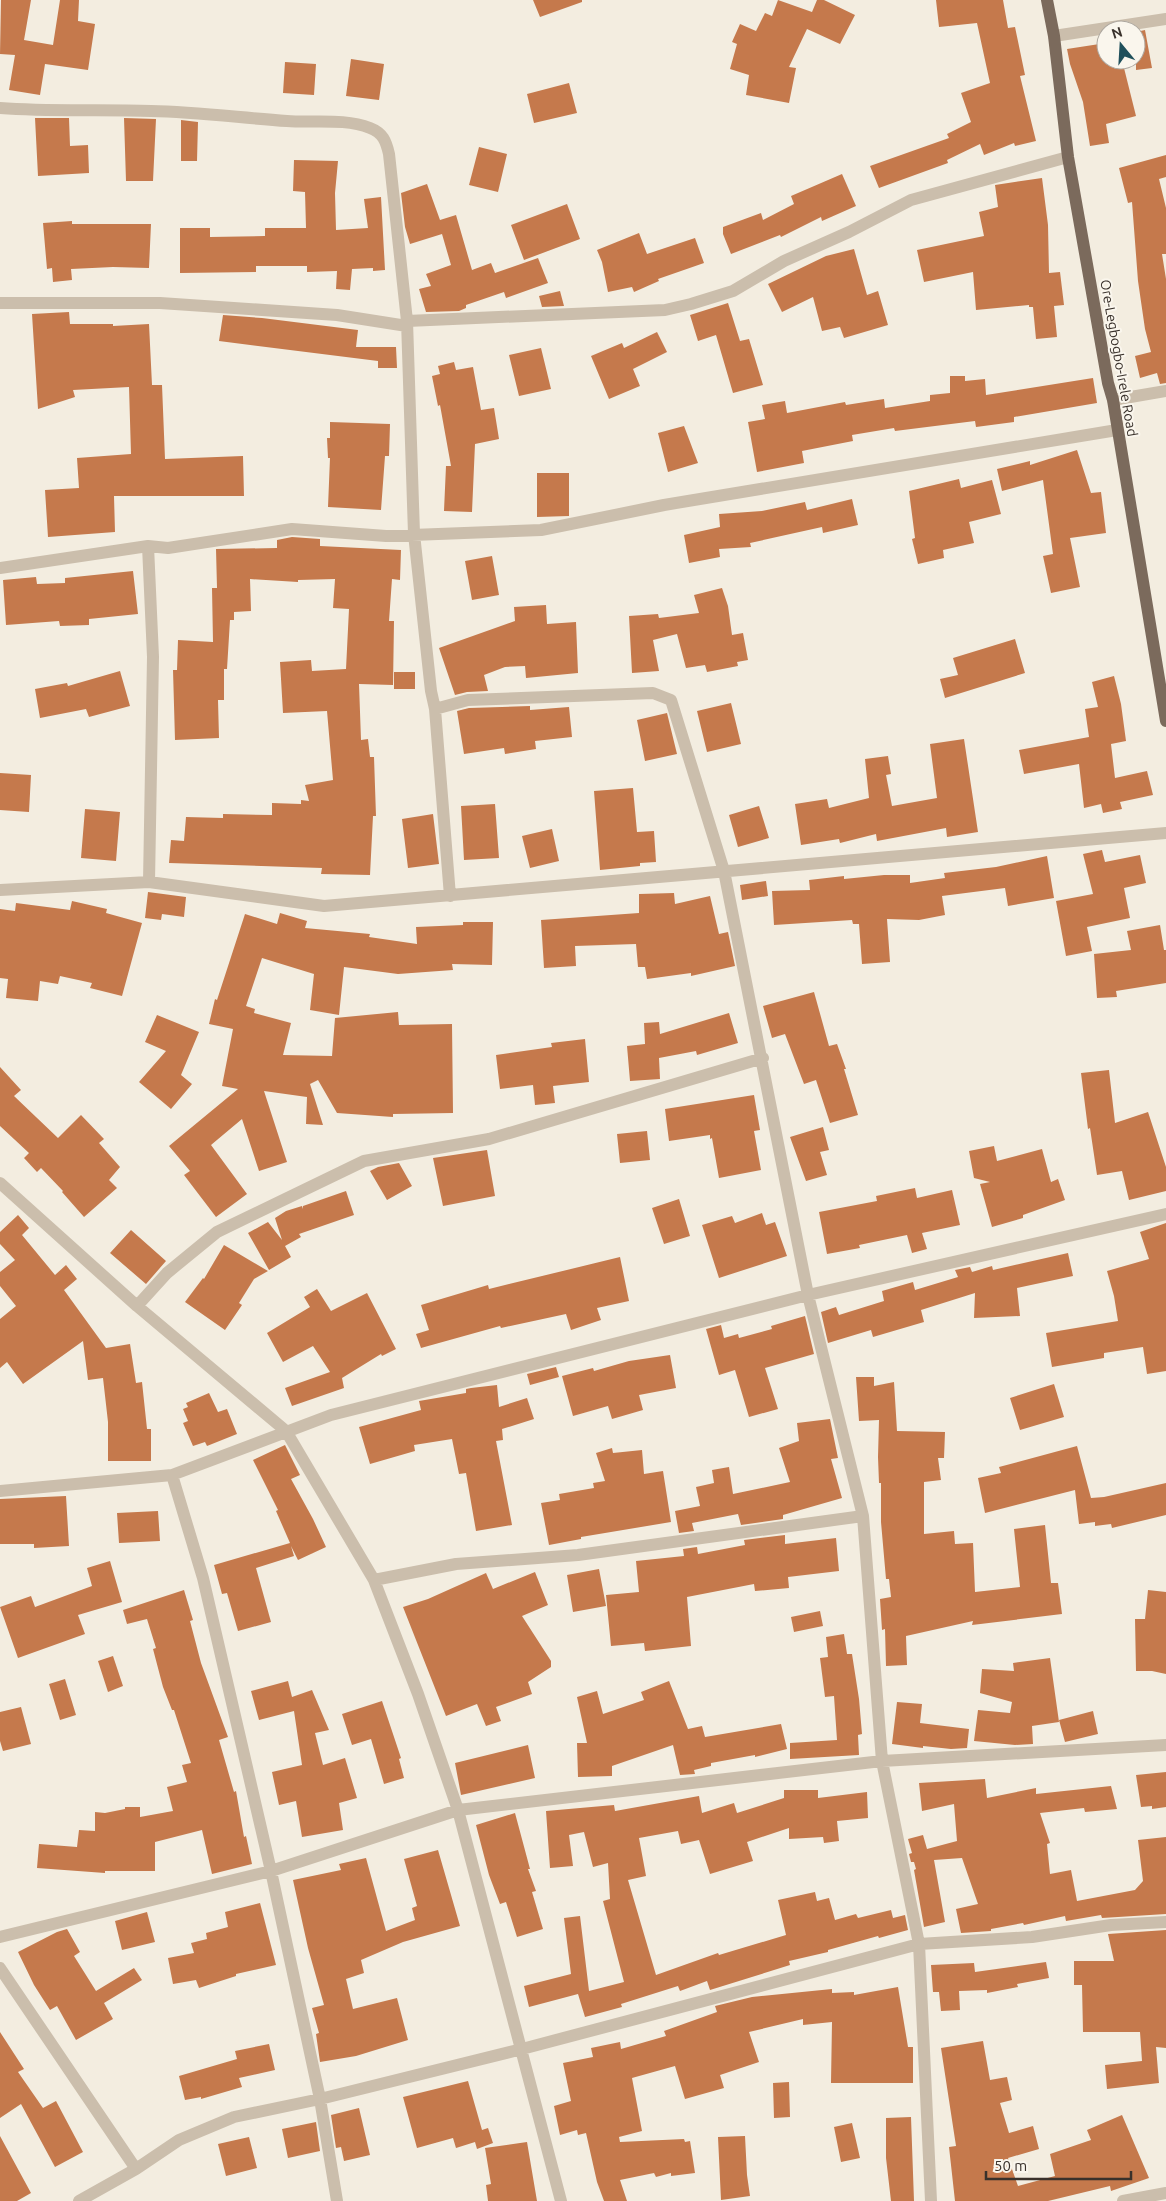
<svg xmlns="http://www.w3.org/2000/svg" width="1166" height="2201" font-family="Ubuntu,sans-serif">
<rect width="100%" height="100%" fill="#f3ede0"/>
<path fill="#c5794c" d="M1 0H31L24 40 53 45 60 0H79L78 21 95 24 88 70 45 64 40 95 9 90 15 55 0 54Z
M533 0H582V2L540 17Z
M778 0 812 12 817 0H824L855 15 840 44 807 29 789 67 796 68 789 103 746 95 749 75 730 69 737 44 732 42 740 24 756 31 765 13 772 16Z
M936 0H1003L1008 28 1015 27 1025 75 1020 76 1036 141 1015 146 1014 143 984 155 980 144 947 160 948 163 879 188 870 166 949 138 947 134 971 122 961 93 990 83 977 23 939 27Z
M1145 30 1152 68 1136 70V32Z
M1106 43V60H1122L1136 116 1106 124 1109 143 1090 146 1083 102 1070 64 1067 49Z
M351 59 384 64 379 100 346 96Z
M285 62 316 64 314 95 283 93Z
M569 83 577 113 534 123 527 94Z
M35 118H69L70 146 88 145 89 173 38 176Z
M124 118 156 119 153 181H126Z
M181 120 198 122 197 161H181Z
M479 147 507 154 498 192 469 185Z
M1166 155V177L1159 179 1166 208V254H1162L1166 279V383L1160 384 1157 373 1140 378 1135 356 1151 352 1145 329 1138 281 1132 202 1128 203 1119 168Z
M294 160 338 161 335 193 336 230 368 228 364 199 381 197 385 270 373 271V268L352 269 350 290 336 289 337 271 307 272V266H256V272L180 273V228H210V237L265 236V228H306L305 192 293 191Z
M842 174 856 206 822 221 821 217 781 237 780 235 731 254 723 234V227L761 213 763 220 794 204 791 196Z
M1042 178 1048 225 1049 273 1060 272 1064 305 1054 306 1057 337 1036 339 1033 307H1029V305L976 310 973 272 924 282 917 250 984 236 979 212 998 207 995 185Z
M427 184 440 220 456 215 472 270 491 263 495 273 538 258 548 283 506 298 504 292 466 305V308L459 311 426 312 419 289 431 286 426 274 451 265 442 234 410 244 405 227 401 193Z
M567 204 580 239 524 260 511 225Z
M72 221V224H151L149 268 113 267 71 269 72 280 53 282 52 268 47 269 43 223Z
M639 233 647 254 695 238 704 263 658 279 659 281 634 292 632 287 608 292 602 262 597 250Z
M854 249 867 295 878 291 888 325 844 338 840 327 822 331 813 297 782 312 768 284 826 256Z
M560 291 564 306 542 307 539 296Z
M728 303 740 341 749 339 763 385 733 393 716 335 698 341 690 315Z
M69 312 70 324H113V326L149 324 152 385H162L165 459 243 456 244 496H114L115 532 48 537 45 490 79 488 77 458 131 454 129 387 73 390 75 397 38 409 32 314Z
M223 315 262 318 358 330 356 347H396L397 368H378V361L219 341Z
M657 332 667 352 633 369 640 386 609 399 591 356 622 343 624 348Z
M541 348 551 389 519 396 509 355Z
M454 362 456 370 473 367 481 410 494 408 499 439 475 444 472 512 444 511 446 466H451L440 405 438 406 432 376 440 374 438 366Z
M950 376H965V381L985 379 986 395 1093 378 1097 403 1014 417V422L976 427 975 421 895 431 894 428 852 435 853 441 802 451 804 463 757 472 748 422 765 419 762 405 785 401 787 413 845 402 846 405 884 399 885 408 930 401V395L950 393Z
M330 422 390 424 389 456H385L381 510 328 507 330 458H328L327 438H330Z
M684 426 698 463 668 472 658 433Z
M1077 450 1091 493 1101 492 1106 533 1070 538 1080 587 1051 593 1043 556 1053 554 1043 480 1002 491 997 469 1030 461V465Z
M537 473H569V516L537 517Z
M959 479 961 488 992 480 1001 514 969 522 974 543 943 550 944 558 918 564 912 539 915 538 909 491Z
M852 499 858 525 823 533 822 527 750 543 751 547 719 549 720 557 689 563 684 535 720 527 719 514 762 511 805 502 807 510Z
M292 537 320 539V546L401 550 400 580 392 579 389 621H394L393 685 359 684 361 740 368 739 370 757H374L376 816H373L370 875 321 874 322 868 169 863 171 840 184 841 186 817 223 818V814L272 815V803L301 804V800L309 801 305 785 333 780 327 711 283 713 280 662 311 660 312 671 346 669 349 609 333 608 335 579 298 580V582L250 579 251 611 234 612V620H230L227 669H224V700H218L219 738 175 740 173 670H177L178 640 213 642 212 588H217L216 549 277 548V540Z
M492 556 499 595 472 600 465 561Z
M133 571 138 614 89 619V625L60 626 59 621 6 625 3 580 36 577 37 584 65 583V578Z
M722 588 728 606 732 635 743 633 748 660 737 662 738 666 707 672 705 665 686 668 677 634 653 640 659 671 632 673 629 616 658 614 659 618 699 613 694 595Z
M546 605 547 624 576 622 578 673 526 678 525 666 505 667 484 675 488 691 467 692 455 695 439 648 515 621 514 607Z
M1015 639 1025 673 945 698 940 679 958 675 953 658Z
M120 671 130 706 89 717 86 709 40 718 35 689 67 683 68 686Z
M394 672H415V689H394Z
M1114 676 1121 704 1126 741 1111 744 1115 778 1147 771 1153 795 1120 802 1122 809 1103 813 1101 804 1084 808 1079 764 1024 774 1019 750 1089 737 1085 709 1098 707 1092 682Z
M731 703 741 744 707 752 697 711Z
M530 706V710L569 707 572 737 535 741 536 749 505 754 504 748 464 754 457 711 469 708Z
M667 713 677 754 645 761 637 720Z
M964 739 978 832 947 837 946 828 877 841 876 834 840 843 839 839 801 845 795 804 827 799 829 808 869 798 865 759 888 756 891 774 886 775 892 806 937 798 930 744Z
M0 773 31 775 29 812 0 810Z
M633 788 637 832 654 831 656 862 640 863V866L600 870 594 791Z
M495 804 499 858 464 860 461 806Z
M759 806 769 838 738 847 729 815Z
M85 809 120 812 116 861 81 858Z
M433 814 439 864 408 868 402 819Z
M552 829 559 861 530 868 522 836Z
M1102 850 1105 862 1140 855 1146 883 1124 888 1130 918 1087 927 1092 951 1066 956 1056 901 1093 894 1083 854Z
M1047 856 1054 898 1008 906 1005 888 942 896 945 915 919 920 887 919 890 962 862 964 859 924H853L852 920 774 925 772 891 810 890 809 880 844 876V879L884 875H910V883L945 878 944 873 996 867Z
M766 881 768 896 742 900 740 885Z
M148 892 186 897 184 917 162 914 161 920 145 918Z
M674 893 675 904 710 896 719 934 728 932 735 966 691 976V973L647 979 645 967H638L636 944 575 946 576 966 544 968 541 920 639 913V894Z
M72 901 107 909 106 913 142 923 122 996 90 988 92 983 60 976 58 984 40 981 38 1001 6 998 8 979 0 978V909L15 911 16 903 70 910Z
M280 913 307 921 305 928 370 934 369 937 417 944 416 927 463 925V922H493L492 965 452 964 453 970 398 974 344 967 339 1015 310 1010 314 974 262 958 246 1006 255 1009 254 1013 291 1023 283 1055 332 1056 335 1018 398 1012 399 1025 452 1024 453 1113 393 1114V1117L337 1113 318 1080 310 1084 323 1125 306 1124 307 1097 264 1091 287 1162 259 1171 242 1119 211 1145 247 1194 216 1217 184 1175 190 1171 169 1146 238 1089 222 1086 233 1029 209 1024 215 999 217 1000 245 914 277 924Z
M1160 925 1164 950H1166V983L1116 991 1117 997 1097 998 1094 954 1131 950 1127 931Z
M814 992 829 1046 837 1044 846 1069H844L858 1115 830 1123 816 1080 804 1084 785 1034 772 1038 763 1006Z
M729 1013 738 1043 697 1055 696 1051 659 1058 660 1079 630 1081 627 1046 645 1044 644 1023 659 1022 660 1034Z
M157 1015 199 1032 181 1075 192 1084 171 1109 139 1082 166 1051 145 1042Z
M585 1039 589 1082 553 1086 555 1103 535 1105 533 1085 500 1089 496 1055 552 1047 551 1043Z
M0 1067 21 1090 14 1096 58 1138 81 1115 104 1139 99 1143 120 1167 109 1180 117 1188 84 1217 62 1192 63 1191 41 1168 37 1172 24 1158 29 1153 0 1126Z
M1109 1070 1115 1123 1148 1112 1166 1167V1191L1129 1200 1122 1171 1097 1175 1090 1128 1088 1129 1081 1073Z
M754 1095 760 1130 754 1131 761 1170 719 1178 712 1138 710 1139V1135L669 1141 665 1109Z
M823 1127 829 1150 820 1152 827 1175 806 1181 790 1137Z
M647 1131 650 1160 620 1163 617 1134Z
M994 1146 997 1161 1042 1149 1051 1182 1058 1179 1065 1200 1023 1215V1218L992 1227 980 1184 990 1182 974 1178 969 1151Z
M487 1150 495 1196 443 1206 433 1158Z
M399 1163 412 1186 387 1200 370 1171 378 1167Z
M915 1188 917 1198 952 1190 960 1225 922 1233 927 1249 912 1253 907 1235 859 1245 860 1248 827 1254 819 1212 877 1201 876 1196Z
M346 1191 354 1215 299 1234 301 1237 285 1246 291 1257 269 1270 248 1233 268 1222 282 1240 275 1218 286 1211 302 1206 303 1209V1206Z
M679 1199 690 1236 664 1244 652 1208Z
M762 1213 766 1225 775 1222 787 1256 719 1278 702 1225 732 1216 735 1223Z
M18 1215 29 1228 22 1235 55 1275 66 1265 77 1279 64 1290 106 1348 130 1344 136 1383 142 1382 147 1429H151V1461H108V1422L103 1378 88 1380 83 1341 23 1384 7 1362 0 1368V1319L16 1306 0 1286V1272L15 1260 0 1244V1232Z
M1166 1223V1371L1147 1374 1143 1347 1104 1353V1358L1052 1367 1046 1333 1118 1321 1114 1296 1107 1271 1149 1259 1140 1232Z
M131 1230 166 1261 146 1284 110 1253Z
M224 1245 268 1271 254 1279 239 1303 242 1305 225 1330 185 1302 203 1278 204 1279Z
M1068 1253 1073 1276 1017 1288 1020 1316 974 1318 975 1293 921 1310 924 1322 873 1337 871 1330 828 1343 821 1312 836 1307 839 1315 884 1301 882 1291 913 1282 915 1290 958 1277 955 1270 970 1267 972 1272 992 1266 993 1270Z
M620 1257 629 1301 597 1308 601 1320 571 1330 566 1314 501 1328 500 1326 421 1348 416 1334 429 1330 421 1305 488 1285 489 1289Z
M317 1289 331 1311 367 1293 396 1349 382 1356 381 1354 342 1378 344 1388 292 1406 285 1388 330 1372 313 1346 283 1362 267 1333 310 1307 304 1297Z
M805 1316 814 1354 765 1368 778 1409 749 1417 735 1370 719 1375 706 1329 721 1325 724 1338 738 1334 739 1338 772 1329 771 1326Z
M670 1355 676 1388 639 1395 643 1410 612 1419 608 1406 573 1416 562 1376 593 1368 594 1371 629 1361Z
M556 1367 559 1377 530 1385 527 1374Z
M856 1377H874V1386L894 1382 897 1431 945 1432 944 1458H938L941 1480 924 1482V1534L954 1531 955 1544 973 1543 975 1592 1020 1587 1014 1529 1045 1525 1051 1583H1058L1062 1614 972 1625 973 1621 906 1636 907 1665 886 1666 885 1629 882 1630 880 1599 891 1597 889 1579H886L881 1522V1483H879L878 1457 879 1420 859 1421Z
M1054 1384 1064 1417 1020 1430 1010 1398Z
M497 1385 499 1407 527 1398 534 1419 502 1429 503 1440 496 1441 512 1525 476 1531 466 1473 459 1474 452 1439 414 1445 415 1451 370 1464 359 1427 421 1410 419 1401 466 1393V1389L471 1388Z
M209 1393 218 1412 227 1409 237 1434 207 1446 205 1442 193 1446 183 1423 188 1421 183 1409 188 1407 186 1403Z
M830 1419 838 1458 831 1459 842 1498 783 1515V1519L741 1525 738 1514 692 1523 694 1531 679 1533 675 1511 700 1506 696 1487 714 1483 712 1470 729 1467 733 1494 790 1482 779 1448 799 1441 797 1423Z
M285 1445 300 1475 291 1479 313 1519 326 1547 298 1560 291 1546 294 1556 256 1568 271 1622 238 1631 227 1593 222 1594 214 1565 290 1543 276 1511 278 1510 253 1460Z
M1077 1446 1091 1498 1104 1497 1166 1483V1515L1112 1528 1111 1524 1095 1526V1522L1079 1524 1075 1490 985 1513 978 1478 1001 1473 999 1467Z
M612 1448 613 1453 642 1450 644 1474 663 1471 671 1522 581 1537V1539L549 1545 541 1503 560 1500 559 1494 594 1488 593 1483 605 1481 596 1453Z
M66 1496 69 1546 34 1548V1544H0V1499Z
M158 1511 160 1541 119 1543 117 1513Z
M785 1535V1544L836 1538 839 1571 788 1577 789 1588 755 1591 754 1584 687 1597 691 1646 645 1651 644 1643 611 1646 606 1595 639 1592 636 1561 684 1556 683 1549 697 1547 698 1554 745 1545 744 1540Z
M110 1561 122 1602 78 1615 85 1634 18 1658 0 1607 31 1596 35 1607 92 1586 87 1568Z
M599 1569 606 1606 573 1612 567 1575Z
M535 1572 548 1605 522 1616 551 1661V1667L528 1682 532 1694 496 1707 501 1721 486 1726 477 1704 446 1716 403 1607 428 1599 486 1573 493 1589Z
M184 1590 193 1620 190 1621 201 1663 228 1737 219 1740 234 1792 236 1791 244 1837 246 1836 252 1864 212 1874 202 1830 155 1842V1871H105V1873L37 1868 39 1844 77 1847 79 1830 95 1831V1812L105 1813 125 1809V1807H140V1817L173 1811 167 1787 187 1782 182 1765 191 1763 174 1710H172L163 1687 153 1649 156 1648 147 1619 127 1624 123 1610Z
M1148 1590 1166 1592V1674L1152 1671H1136L1135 1619H1145Z
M820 1611 823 1626 794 1632 791 1617Z
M844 1634 847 1654H852L859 1699 862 1734 858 1735 859 1755 790 1759V1743L837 1740 834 1696 825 1697 820 1658 828 1657 826 1637Z
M113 1656 123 1686 108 1692 98 1661Z
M1050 1658 1059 1722 1032 1726 1033 1744 1015 1745 974 1741 978 1710 1010 1713 1012 1702 980 1693 982 1669 1014 1671 1013 1663Z
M65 1679 76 1715 60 1720 49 1684Z
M288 1681 292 1697 312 1690 329 1730 315 1733 323 1765 345 1758 357 1798 339 1803 343 1830 302 1837 296 1801 279 1805 272 1772 302 1765 294 1711 259 1720 251 1691Z
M669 1681 688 1729 702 1726 705 1737 781 1724 787 1749 755 1757V1755L711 1763V1766L694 1770 695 1774 680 1775 673 1745 612 1766V1776L578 1777 577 1743H587L577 1697 597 1691 603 1714 644 1700 641 1692Z
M382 1701 401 1758 399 1759 404 1778 384 1784 371 1739 352 1745 342 1714Z
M897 1702 922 1704 920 1723 969 1729 967 1748 951 1749 923 1746V1748L892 1744Z
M21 1707 31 1744 3 1751 0 1741V1712Z
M1093 1711 1098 1734 1065 1742 1059 1720Z
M528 1745 535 1778 461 1795 455 1763Z
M1166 1772V1807L1152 1809V1806L1141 1807 1136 1775Z
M985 1779 987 1798 1036 1788V1794L1111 1786 1117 1809 1085 1812 1084 1808 1040 1813 1050 1843 1047 1844 1050 1874 1071 1870 1077 1901 1135 1890 1143 1881 1138 1840 1166 1837V1914L1102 1918 1101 1915 1066 1921 1065 1916 1024 1925 1023 1923 991 1929V1931L961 1933 956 1909 978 1904 962 1858 934 1860 945 1922 924 1927 914 1870 916 1869 914 1862H911L909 1854 912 1853 908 1839 923 1835 927 1849 957 1841 954 1804 922 1811 919 1783Z
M784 1790H818V1798L867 1792 868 1818 837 1821 839 1841 824 1843 823 1837 789 1839V1828L747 1842 753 1861 710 1874 699 1840 681 1844 678 1831 639 1838 646 1876 628 1880 656 1975 718 1953 719 1955 786 1935 778 1900 815 1892 817 1901 829 1898 835 1920 856 1914 858 1918 891 1910 893 1918 905 1915 908 1930 879 1938 878 1936 828 1950V1952L789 1961 790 1965 710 1990 707 1981 680 1991 678 1986 621 2004 622 2007 585 2017 578 1994 529 2007 524 1986 571 1974 564 1918 580 1916 589 1991 624 1982 603 1901 610 1899 608 1863 593 1867 584 1832 569 1835 573 1866 550 1868 546 1811 614 1805 615 1811 699 1796 702 1813 734 1803 737 1813 784 1798Z
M515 1813 530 1869H528L536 1891 532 1892 543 1929 517 1937 506 1902 500 1904 489 1875 476 1825Z
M438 1850 460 1926 403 1942 361 1960 364 1973 346 1979 353 2009 397 1998 408 2040 356 2056 320 2062 316 2034 319 2033 312 2008 324 2005 308 1948 293 1880 341 1870 339 1864 366 1858 386 1931 415 1920 412 1908 417 1906 404 1859Z
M260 1903 276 1965 236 1974V1976L199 1988 196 1980 173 1984 168 1958 194 1953 191 1943 207 1939 206 1933 228 1927 225 1912Z
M147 1912 155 1942 122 1950 115 1921Z
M67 1929 80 1952 74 1956 96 1991 134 1968 142 1980 104 2003 113 2019 76 2040 57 2006 50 2010 34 1985 18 1952 57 1932Z
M1166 1930V2048L1156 2047 1159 2083 1107 2089 1105 2065 1142 2061 1140 2032H1083L1082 1985H1074V1961H1114L1108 1934Z
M1046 1962 1049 1978 1017 1984 1018 1987 987 1993V1990L959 1991 960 2010 941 2011 939 1992H933L931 1965 974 1963 975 1972Z
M898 1987 908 2047H913V2083H831L832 2022 803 2025V2019L749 2032 759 2062 720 2075 724 2088 685 2099 675 2066 632 2078 642 2131 619 2137 620 2142 684 2139 685 2142 690 2141 695 2173 671 2176V2173L656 2177 654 2173 620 2180 627 2201H604L597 2182 586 2133 578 2135 577 2130 560 2135 554 2106 571 2101 563 2063 593 2057 591 2048 620 2042 621 2049 666 2036 664 2031 717 2012 715 2006 752 1997 832 1989V1993L854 1992V1995Z
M0 2032 24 2069 18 2072 43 2108 56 2101 83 2152 55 2167 21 2104 0 2118Z
M983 2041 990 2080 1007 2077 1012 2100 1000 2103 1009 2133 1033 2126 1039 2149 1008 2158 1018 2186 1055 2176 1050 2154 1091 2140 1087 2130 1122 2115 1149 2178 1111 2191 1110 2186 1048 2201H955L949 2147 956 2146 941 2048Z
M269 2044 275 2070 239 2078 242 2087 201 2099V2097L185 2100 179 2076 237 2059 235 2051Z
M468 2081 482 2130 488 2128 493 2143 477 2149 475 2142 456 2148 453 2138 417 2148 403 2097Z
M789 2082 790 2117 774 2118 773 2083Z
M359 2108 370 2155 344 2161 341 2147 336 2148 331 2115Z
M911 2117 914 2201H891L886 2158V2118Z
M316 2122 320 2151 288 2158 282 2129Z
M852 2123 860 2158 841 2162 834 2127Z
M0 2136 31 2193 17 2201H0Z
M745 2136 747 2175 750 2196 721 2200 718 2137Z
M249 2137 257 2168 226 2176 218 2144Z
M527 2142 537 2201H488L486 2185 491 2184 485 2148Z"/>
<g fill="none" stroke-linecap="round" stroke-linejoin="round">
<path stroke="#cbbeac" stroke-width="12" d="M1054 36 1166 19
M0 108C51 112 101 109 151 111 197 112 242 118 287 121 314 123 345 118 370 128 383 133 386 141 389 154L407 321
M0 303H160L337 315 407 326
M1113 400 1166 391
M148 546 153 657 149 882
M0 568 148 546 168 548 292 529 386 536 541 530 664 505 1117 430
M435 709 450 896
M0 890 149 882 324 906 1166 833
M0 1183 137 1306 286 1431 374 1580 418 1694 458 1810 561 2201
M137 1306 167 1273 217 1232 364 1161 489 1139 763 1058
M172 1475 203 1578 271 1871 320 2099 337 2201
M0 1491 172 1475 331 1415 808 1295 1166 1214
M374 1580 456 1564 578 1555 863 1516
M0 1937 271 1871 458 1810 882 1761 1166 1745
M0 1968 136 2169
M79 2201 136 2169 179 2140 234 2117 320 2099 522 2049 919 1944 1032 1937 1111 1925 1166 1922
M931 2201 919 1944 882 1761 863 1516 808 1295 724 871 671 700 653 693 468 700 435 709 431 691 414 534 407 321 665 310 691 304 733 291 784 261 849 232 911 200 1068 157
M1123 2201 1166 2193"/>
<path stroke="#7b6a5c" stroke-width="12" d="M1047 0 1054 36 1068 157 1108 383 1113 400 1166 721"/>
</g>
<g text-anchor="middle" stroke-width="4" stroke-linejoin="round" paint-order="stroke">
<g font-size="14" fill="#39312b" stroke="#faf6ed">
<text transform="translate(1119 358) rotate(80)" y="5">Ore-Legbogbo-Irele Road</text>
</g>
</g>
<g transform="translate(1121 45) rotate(342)"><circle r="24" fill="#faf6ed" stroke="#ada79f"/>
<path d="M0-4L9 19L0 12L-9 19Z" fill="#20505b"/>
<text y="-8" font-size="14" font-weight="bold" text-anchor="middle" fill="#39312b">N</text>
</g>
<path d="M986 2171v8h145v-8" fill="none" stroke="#39312b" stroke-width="2.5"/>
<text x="994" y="2171" font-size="15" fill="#39312b" stroke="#faf6ed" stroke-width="4" paint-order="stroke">50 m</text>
</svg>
